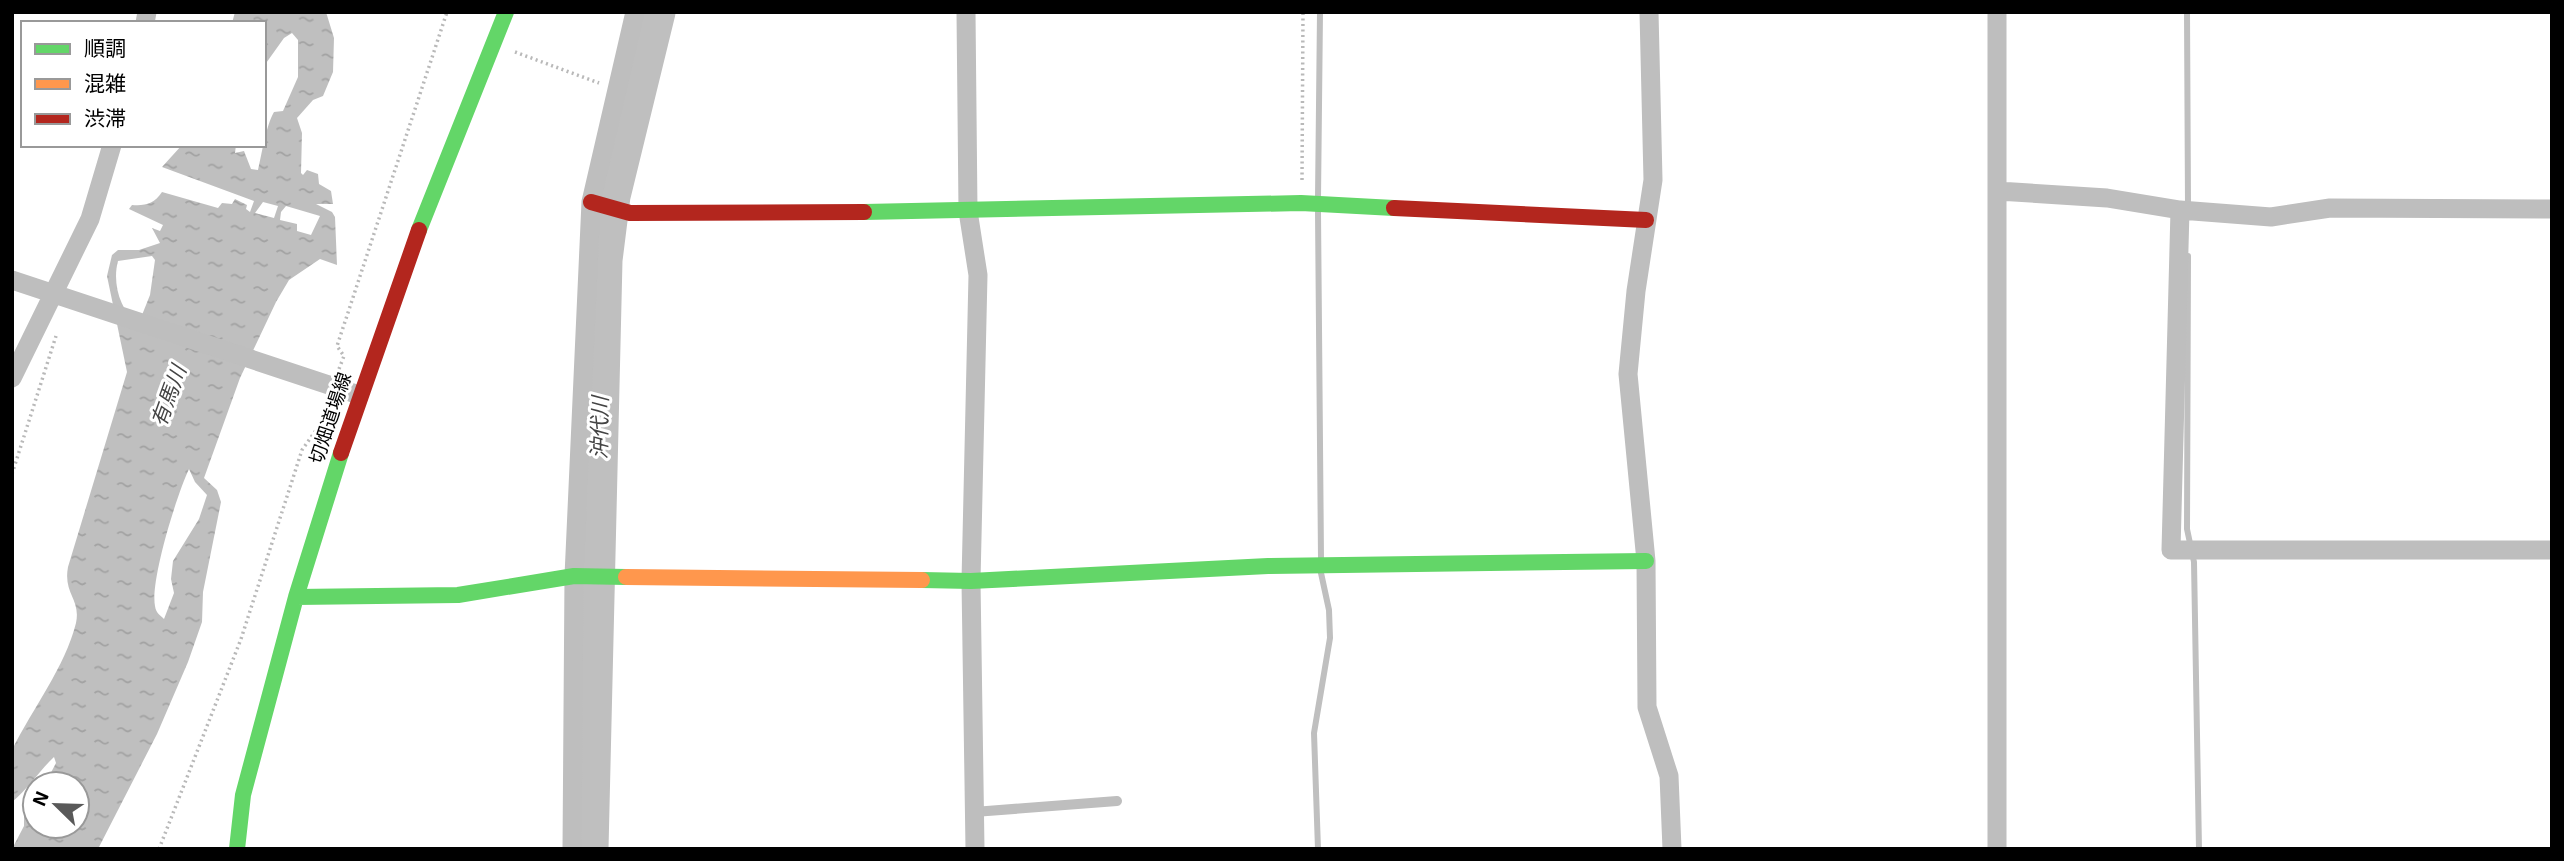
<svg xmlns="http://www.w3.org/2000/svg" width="2564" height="861" font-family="'Exo 2','Noto Sans JP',sans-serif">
<defs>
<pattern id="water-ripples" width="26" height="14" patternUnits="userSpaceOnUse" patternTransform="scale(1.75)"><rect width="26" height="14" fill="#bfbfbf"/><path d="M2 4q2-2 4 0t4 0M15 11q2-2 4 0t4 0" fill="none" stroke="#a2a2a2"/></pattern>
</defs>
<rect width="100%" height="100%" fill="#fff"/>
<path fill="url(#water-ripples)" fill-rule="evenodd" d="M235 12H326L334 38 333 72 323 96 313 100 297 118 302 133 301 173 303 175 307 170 318 174 319 184 331 191 333 204H316L332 212 335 217 337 265 320 259 289 280 276 302 240 378 204 478 217 490 221 502 203 592 202 622 188 662 157 734 98 849H12L24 826V813L35 799V826H77V784H45L56 763 54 757C39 771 28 789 12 802 12 787 7 761 13 748 33 708 65 667 76 623 81 599 63 594 68 567L127 372 107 276 112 255 118 250H139L160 243 152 228 160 231 163 225 129 209 132 205C145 206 154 204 162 192L218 208 222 203 232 204 235 199 247 205 246 209 250 212 254 201 162 167 182 145H236L235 153 244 151 251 169 258 170C262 153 266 126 274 112L283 111 298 77V40L292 33 284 38 264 66V23H232ZM263 202 278 206 274 218 255 213ZM286 206 320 216 311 235 297 231V224L280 220 281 212ZM152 256 155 260 150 295 138 325C120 310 112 283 118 261ZM189 469 195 482 207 495 199 519 173 561 171 579 174 593 164 619C160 615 156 613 155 606 150 581 177 494 189 469Z"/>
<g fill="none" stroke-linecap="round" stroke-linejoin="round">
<path stroke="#bfbfbf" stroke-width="6" d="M2187 12 2188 207
M1318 198 1320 12
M1318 212 1321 559
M2188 256 2187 529 2194 562 2199 849
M1318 849 1314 733 1330 638 1329 610 1321 573"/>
<path stroke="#bfbfbf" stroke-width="37" d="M590 849 604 260 612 196 657 12"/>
<path stroke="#b9b9b9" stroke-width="3.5" stroke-dasharray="2 3.5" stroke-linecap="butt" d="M515 52 599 83
M1302 180 1303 12
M339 369 344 356 337 346 447 12
M12 474 56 336
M159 849 241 639 302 450 319 426 327 403"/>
<path stroke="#bebebe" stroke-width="10" d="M974 812 1117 801"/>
<path stroke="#bebebe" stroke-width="19" d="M966 12 968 211 978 275 971 581 975 849
M1649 12 1653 180 1636 291 1628 374 1646 561 1647 707 1669 776 1672 849
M1997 12V849
M145 23 147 12
M1998 191 2107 198 2180 210 2271 217 2330 208 2552 209
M2180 210 2171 550H2552
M12 280 359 395
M12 378 90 219 112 145
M572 849 574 576 591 202 635 12"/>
<path stroke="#63d668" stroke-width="16" d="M864 212 1301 203 1394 208
M419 230 506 12
M922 580 971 581 1268 566 1646 561
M296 597 458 595 574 576 626 577
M237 849 243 795 296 597 341 453"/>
<path stroke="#ff974d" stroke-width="16" d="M626 577 922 580"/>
<path stroke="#b3261e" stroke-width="16" d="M591 202 630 213 864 212
M1394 208 1646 220
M341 453 419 230"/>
</g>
<g text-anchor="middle" stroke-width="6" stroke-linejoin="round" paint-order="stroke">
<g font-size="19" fill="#000" stroke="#fff">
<text transform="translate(330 418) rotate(-72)" y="7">切畑道場線</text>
</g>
<g font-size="21" font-style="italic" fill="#444" stroke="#fff">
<text transform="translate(169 396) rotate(-70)" y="7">有馬川</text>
<text transform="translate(600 428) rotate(-89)" y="7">沖代川</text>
</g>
</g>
<rect width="2564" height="861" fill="none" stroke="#000000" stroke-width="28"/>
<rect x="21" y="21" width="245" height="126" fill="#ffffff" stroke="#999999" stroke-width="2"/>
<rect x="35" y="44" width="35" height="10" fill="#63d668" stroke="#999999" stroke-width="2"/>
<text x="84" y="56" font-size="21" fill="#000000">順調</text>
<rect x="35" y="79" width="35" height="10" fill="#ff974d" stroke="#999999" stroke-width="2"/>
<text x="84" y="91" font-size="21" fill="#000000">混雑</text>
<rect x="35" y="114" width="35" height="10" fill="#b3261e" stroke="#999999" stroke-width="2"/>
<text x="84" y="126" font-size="21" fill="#000000">渋滞</text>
<g transform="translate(56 805) rotate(293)"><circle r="33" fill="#ffffff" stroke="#999999" stroke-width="2"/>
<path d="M0-5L12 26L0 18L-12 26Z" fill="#595959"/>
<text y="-10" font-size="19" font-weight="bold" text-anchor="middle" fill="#000000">N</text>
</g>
</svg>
